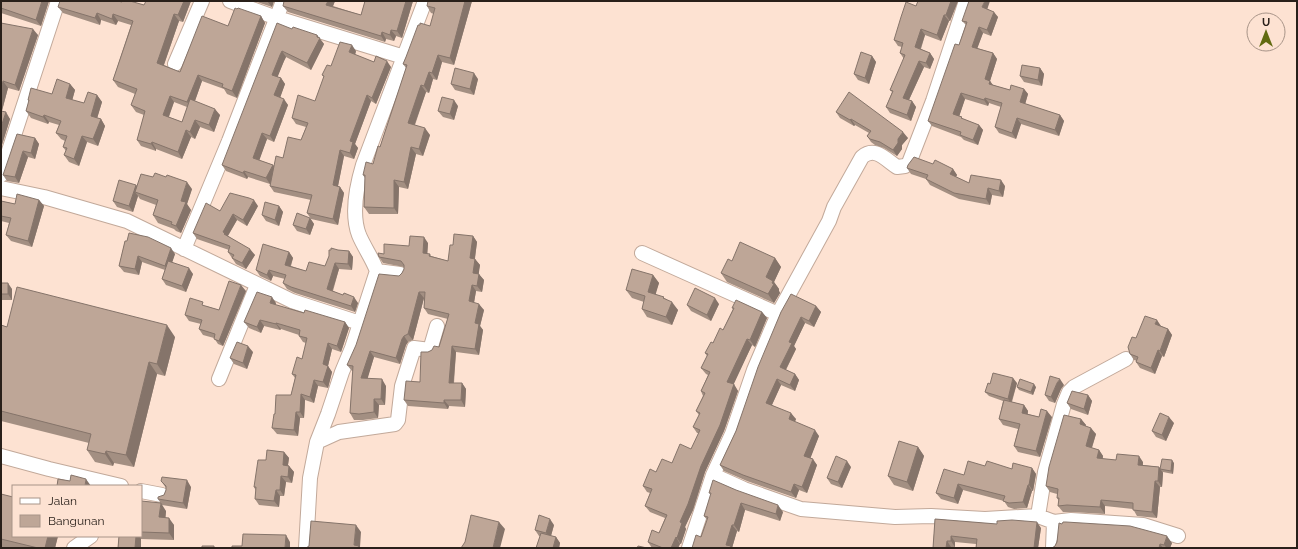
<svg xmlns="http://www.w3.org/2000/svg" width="1298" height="549" font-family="Raleway,sans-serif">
<rect width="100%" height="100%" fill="#fde2d2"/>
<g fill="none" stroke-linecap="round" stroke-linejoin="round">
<defs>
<path id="minor" d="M230 1 277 18 404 57
M175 64 202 1
M1 175 58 1
M1 188 44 197 127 221 292 301 360 323
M184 249 229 141 283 1
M642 253 778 314
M377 271 400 274
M219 379 257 285
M317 442 339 432 395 424 398 420 402 386 414 348 430 350 437 326
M1 456 49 469 121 486
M713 475 744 489 801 509 895 517 931 516 985 519 1038 516 1054 522 1053 548
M141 491 162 495
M1038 516 1045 472 1064 404 1069 392 1074 387 1126 359
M1054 522 1071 520 1143 525 1178 536
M74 548 91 536
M306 548 310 478 317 442 328 414 342 372 352 348 377 271C372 258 364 247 359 235 351 214 357 185 363 165L425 1
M689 548 713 475 732 434 754 370 778 314 829 221 834 207 862 157C875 146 885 159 897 167L905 166 909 163 933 101 966 1"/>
</defs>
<use href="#minor" stroke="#c2a99a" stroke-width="16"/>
<use href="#minor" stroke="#fff" stroke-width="14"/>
</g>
<path fill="#a38f82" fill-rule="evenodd" d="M1 1H49L41 26 1 13Z
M191 1 183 22 179 21 164 65 180 72 228 26 261 16 265 23 237 98 227 94 224 89 202 81 195 101 220 115 214 132 200 127 195 139 191 137 182 159 156 149V151L141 146 137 140 144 115 136 112 131 105 135 94 118 87 113 80 131 25 118 21 116 25 101 20 100 25 63 13 58 7 122 2 144 5ZM174 102 187 107 182 122 169 117Z
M254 1H274L272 7Z
M335 1 333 6 361 15 365 1H413L402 38 396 36 394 41 386 39 385 42 288 12 283 6Z
M472 1 454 65 442 62 437 80 433 79 429 93 426 92 415 125 430 135 423 156 416 154 408 189 399 187 398 214H369L364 207 365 178 363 175 373 164 380 147 406 68 403 64 420 25 430 26 434 14 431 13 427 6Z
M918 1H958L950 21H949L941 41 925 35 921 49 930 53 934 59 930 69 924 67 909 100 912 101 916 107 911 121 890 113 886 107 892 92 890 90 904 59 900 53 902 47 898 46 894 40 916 6Z
M988 9 998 17 991 36 983 33 977 48 993 53 997 59 990 81 993 85 1010 90 1024 89 1028 94 1025 104 1060 115 1064 121 1059 136 1021 124 1016 139 999 133 995 127 1001 107 989 103 988 106 965 99 959 116 963 119 979 125 983 130 978 145 964 140 961 137 932 126 928 121 959 45 966 25 962 21Z
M1 23 38 35 19 91 8 88 2 111 10 119 1 148Z
M292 29 317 35 324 44 311 70 286 57 284 61 277 77 281 78 285 84 280 97 288 105 274 142 267 139 259 160 273 165 274 166 301 140 306 127 296 124 292 118 315 101 324 77 322 75 331 66 356 51 355 55 374 62 391 67 376 104 371 101 355 144 358 148 354 159 344 156 338 186 340 187 344 193 338 225 311 219 307 213 311 200 274 192 270 186V184L248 177 247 179 226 171 222 165Z
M872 56 876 62 869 84 858 80 854 74Z
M1040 68 1044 74 1042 86 1024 82 1020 76Z
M478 79 474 95 455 90 451 84Z
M70 84 75 90 72 100 84 103 97 95 102 102 97 118 101 119 105 126 98 146 87 142 79 166 69 162 64 155 66 151 63 147 65 141 61 139 56 133 59 125 49 122 48 124 31 118 26 111 29 102 28 100 52 94Z
M458 106 454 120 443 117 438 111Z
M836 112 908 138 902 145V149L897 156 884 148 875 145 871 142 867 136 869 133 855 125 854 126 840 118Z
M35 138 39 144 35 159 28 157 19 183 7 181 3 175Z
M933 164 953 169 957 175 956 177 969 183 1005 186 1003 197 992 195 990 205 959 199 930 185 926 179 911 174 907 168Z
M136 185 137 186 192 189 187 204 191 210 181 233 176 231 174 229 158 223 153 215 156 205 140 199 138 196 133 212 117 207 113 201Z
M39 200 44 206 32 247 11 241 6 235 9 223 1 221V201L15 204Z
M258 206 247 226 237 220 228 236 255 255 246 269 236 264 228 252 229 250 197 239 193 233 220 211Z
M279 206 283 212 279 226 266 221 262 215Z
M310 218 314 224 310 235 297 231 293 225Z
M473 236 477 242 475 259 480 265 478 274 484 280 482 292 476 291 474 303 484 310 480 326 483 330 479 355 456 352 454 383H462L466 389 465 407 449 406 448 409 408 406 404 400 420 382 428 352 439 347 448 319 428 314 424 308V298L413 340 408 342 406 345 400 364 374 357 367 379 386 386 385 405H379L378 418 363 420H354L350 413 353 371H352L347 365 399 276 402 273 404 269V267L383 263 379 257 384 254 409 246 428 243 427 254H430L431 256 448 261 453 245Z
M125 241 175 254 172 262 193 274 186 292 166 285 162 279 165 270 142 262 139 275 124 272 119 266Z
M338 250 349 251 353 257 352 270 339 269 333 291 358 303 355 312 295 293 287 289 283 283 285 279 273 276 271 281 260 276 256 270 289 252 293 258 291 266 306 271 325 266Z
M775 258 781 267 774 282 779 289V291L780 293 774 303 727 282 721 273 732 261Z
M653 275 659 283 655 294 666 299 678 310 672 325 647 317 642 309 644 302 632 298 626 290Z
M1 283 12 289V300H1Z
M246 291 223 346 218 344 214 338 203 335 199 329 201 324 189 321 185 315 206 306 219 310Z
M276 303V305L304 313 345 322 349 328 341 352 332 349 328 366 332 372 328 388 318 386 314 403 305 400 304 418H300L298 436 277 434 272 428 275 414 291 395 295 378 292 374 302 359 306 343 303 342 299 336V335L281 329 280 330 264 326 261 333 249 328 244 322Z
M719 304 711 321 691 311 687 305Z
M816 306 821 312 814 327 805 323 794 346 796 349 786 370 795 374 799 380 795 391 781 385 772 405 796 419 795 422 819 436 810 458 817 465 807 493 799 490 796 498 747 481 724 471 720 465 736 431 781 312Z
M732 308 762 312 767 318 755 347 752 345 733 384 738 391 724 431 705 472 693 510 685 527 686 529 681 544H680L678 548H652L648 542 659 533 665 518 650 512 645 506 650 493 647 492 643 486 656 472 672 463 691 449 699 433H697L693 427 699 415 696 411 703 396 701 391 708 375 706 374 701 368 707 356 705 353 723 330 733 309Z
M1 325 7 327 175 337 165 376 157 374 134 467 114 463 113 466 95 462 87 450 89 443 1 421Z
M1161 326 1168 329 1172 335 1164 357 1162 356 1155 374 1140 368 1136 362 1137 361 1134 360 1130 354 1136 338Z
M253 352 247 369 234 364 230 358Z
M1017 383 1012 402 1024 405 1028 411V414L1039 417H1052L1040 457 1018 452 1014 446 1018 429 1003 425 999 419 1003 401 989 396 985 392 990 384Z
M1064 385 1061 389 1055 403 1049 401 1045 395Z
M1017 387H1036L1033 395 1019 390Z
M1088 395 1092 401 1088 415 1071 409 1067 403Z
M1081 419 1086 425 1085 426 1096 434 1092 448 1099 450 1103 456V459L1143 462V465L1159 467 1160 469 1174 463 1173 474 1163 472V473L1162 487H1160L1157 518 1137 516 1133 509 1105 506V514L1072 512H1063L1058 506 1059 501 1057 498V494L1050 492 1046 486Z
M1174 423 1166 441 1156 437 1152 431Z
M918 447 924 456 913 491 894 485 888 476Z
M284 452 289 458 288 465 289 466 294 472 292 483 286 482 284 496H280L279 507 259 505 255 499 256 491 254 487 266 460Z
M985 466 1012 469 1032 468 1036 474 1033 491H1032L1027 508 1014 509 1008 507 1004 501 963 490 958 504 941 499 936 493 964 475Z
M851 467 842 488 831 484 827 478Z
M161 481 191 487 187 509 162 505 158 499 164 495 166 490V488Z
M709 493 783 512 780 521 745 510 739 532 737 531 732 548 701 537 707 520 704 516 711 495Z
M1 494 58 536 55 548H1Z
M141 501 166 511 165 518 174 525V540L141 539V548H118L119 536H141Z
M935 519 1041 528 1038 548H976V544L955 542V547H951L933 548Z
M1062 524 1172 543 1170 548H1052L1055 546Z
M554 525 551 536 556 537 560 543 559 548H536L540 536H539L535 530Z"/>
<path fill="#85746a" d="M42 1H49L41 26 36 20Z
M184 1H191L183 22 178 15Z
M267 1H274L272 7Z
M328 1H335L331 11 326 5Z
M406 1H413L402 38 397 31Z
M465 1H472L454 65 450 58Z
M951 1H958L950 21 946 15Z
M985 1H990L986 13 982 7Z
M994 12 998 17 991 36 987 30Z
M97 13 101 20 100 25 95 18Z
M113 14 118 21 116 25 112 19Z
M174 14 179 21 162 70 157 63Z
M944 15 949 21 941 41 937 35Z
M261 16 265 23 237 98 232 91Z
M979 27 983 33 976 52 972 47Z
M33 29 38 35 19 91 15 85Z
M921 29 925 35 919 53 915 47Z
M391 30 396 36 394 41 390 35Z
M382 32 386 39 385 42 381 36Z
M317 35 324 44 311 70 307 63Z
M352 45 356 51 354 58 349 52Z
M282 51 286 57 284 61 276 81 272 75 280 55Z
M930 53 934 59 930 69 926 63Z
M993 53 997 59 990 81 994 87 993 89 985 79Z
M438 55 442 62 437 80 432 73Z
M872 56 876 62 869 84 865 78Z
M387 61 391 67 376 104 372 98Z
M919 61 924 67 907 104 903 98Z
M1040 68 1044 74 1042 86 1038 80Z
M429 72 433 79 429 93 424 86Z
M474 73 478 79 474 95 470 89Z
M198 75 202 81 192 109 187 102Z
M281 78 285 84 279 101 274 95Z
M3 81 8 88 1 114V90Z
M70 84 75 90 71 105 66 98Z
M421 85 426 92 413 129 408 123Z
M1024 89 1028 94 1024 108 1020 102Z
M961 93 965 99 958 120 953 114Z
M97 95 102 102 96 122 91 116Z
M367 95 371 101 355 144 358 148 354 159 350 153V141Z
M170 96 174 102 167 121 163 115Z
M985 98 989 103 988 106 984 100Z
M284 99 288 105 274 142 270 136Z
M454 100 458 106 454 120 450 114Z
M912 101 916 107 911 121 907 115Z
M215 109 220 115 214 132 209 125Z
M6 112 10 119 1 148V127Z
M44 115 49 122 48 124 43 117Z
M1060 115 1064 121 1059 136 1055 130Z
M1017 118 1021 124 1016 139 1012 133Z
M101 119 105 126 98 146 93 139Z
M851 119 855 125 854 126 850 120Z
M195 120 200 127 195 139 190 132Z
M979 125 983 130 978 145 973 140Z
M425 128 430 135 423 156 419 149Z
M186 130 191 137 182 159 178 152Z
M903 132 908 138 902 145V149L897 156 893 150 898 139Z
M262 133 267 139 258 164 253 158Z
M82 136 87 142 79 166 74 159Z
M35 138 39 144 35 159 31 153Z
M152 142 156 149V151L151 144Z
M411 147 416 154 408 189 404 182Z
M340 150 344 156 337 191 333 185Z
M23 151 28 157 19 183 15 177Z
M273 165 277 171 270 184 266 178Z
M953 169 957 175 954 180 950 174Z
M244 171 248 177 247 179 243 173Z
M394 180 399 187 398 214 394 208Z
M1001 180 1005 186 1003 197 999 191Z
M187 182 192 189 187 204 191 210 181 233 176 226 181 201Z
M136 185 140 191 135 192 138 196 133 212 129 206Z
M340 187 344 193 338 225 333 219Z
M988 188 992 195 990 205 986 199Z
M39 200 44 206 32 247 28 241Z
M254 200 258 206 247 226 243 220Z
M279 206 283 212 279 226 275 220Z
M233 214 237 220 227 237 228 240 223 232Z
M310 218 314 224 310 235 306 229Z
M473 236 477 242 474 264 470 258Z
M424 237 428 243 427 259 423 253Z
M171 248 175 254 169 272 165 266Z
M250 249 255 255 246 269 242 263Z
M349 251 353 257 352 270 348 264Z
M289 252 293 258 289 270 285 265Z
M138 256 142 262 139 275 135 269Z
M775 258 781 267 774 282 779 289V291L780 293 774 303 768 294 766 277Z
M475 259 480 265 478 279 473 273Z
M335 263 339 269 331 295 327 289Z
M189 268 193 274 186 292 182 286Z
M269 270 273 276 271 281 267 275Z
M479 274 484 280 482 292 477 286Z
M653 275 659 283 654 300 648 292Z
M8 283 12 289V300L8 294Z
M241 285 246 291 223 346 219 341Z
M472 285 476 291 473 308 469 301Z
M419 292 424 298 413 340 408 334Z
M272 297 276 303 274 309 270 303Z
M354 297 358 303 355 312 351 306Z
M715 298 719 304 711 321 707 315Z
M672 302 678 310 672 325 666 317Z
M479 304 484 310 480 326 483 330 479 355 475 349V323Z
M816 306 821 312 814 327 809 321Z
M762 312 767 318 755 347 750 340Z
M801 317 805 323 794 346 796 349 784 373 780 367 789 342Z
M260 320 264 326 261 333 257 327Z
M1157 320 1161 326 1159 330 1155 324Z
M345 322 349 328 341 352 337 346Z
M276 323 281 329 280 330 276 324Z
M167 325 175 337 165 376 157 364Z
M1168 329 1172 335 1164 357 1160 351Z
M404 336 408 342 406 345 400 364 396 358 402 339Z
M747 339 752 345 732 388 727 382Z
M328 343 332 349 328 366 332 372 328 388 323 382V364Z
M248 346 253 352 247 369 243 363Z
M452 346 456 352 453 389 449 383Z
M1158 350 1162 356 1155 374 1151 368Z
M370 351 374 357 366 384 361 378Z
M149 362 157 374 134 467 126 455Z
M795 374 799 380 795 391 790 385Z
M1013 378 1017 383 1011 403 1008 399Z
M382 379 386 386 385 405 381 399Z
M777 379 781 385 770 409 766 403Z
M1060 379 1064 385 1061 389 1055 403 1051 397 1057 383Z
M314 380 318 386 314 403 310 397Z
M462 383 466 389 465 407 461 400Z
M734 384 738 391 724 431 705 472 693 510 685 527 686 529 681 544 677 538 680 522 701 466Z
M1034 384 1036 387 1033 395 1031 392Z
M301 394 305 400 304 418 300 412Z
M1088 395 1092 401 1088 415 1084 409Z
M374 399 379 405 378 418 374 412Z
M444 400 449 406 448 409 444 403Z
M1024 405 1028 411 1026 419 1022 413Z
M1047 411 1052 417 1040 457 1036 451Z
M296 412 300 418 298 436 294 430Z
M791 413 796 419 793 425 789 419Z
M1169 417 1174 423 1166 441 1162 435Z
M1081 419 1086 425 1084 431 1080 424Z
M1091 428 1096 434 1090 453 1086 446Z
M815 430 819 436 809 462 804 456Z
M918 447 924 456 913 491 907 482Z
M1099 450 1103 456 1101 464 1097 458Z
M106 451 114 463 113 466 105 454Z
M284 452 289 458 287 471 283 465Z
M1139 456 1143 462 1142 471 1138 465Z
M813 459 817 465 807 493 802 487Z
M1172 460 1174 463 1173 474 1171 471Z
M847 461 851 467 842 488 838 482Z
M289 466 294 472 292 483 288 477Z
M1159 467 1163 473 1162 487 1158 481Z
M1032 468 1036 474 1033 491 1029 485Z
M281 476 286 482 284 496 280 490Z
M86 479 91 486H85Z
M187 480 191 487 187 509 183 503Z
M1155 481 1160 487 1157 518 1152 512Z
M794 484 799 490 796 498 791 492Z
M958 484 963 490 958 504 954 498Z
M1028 485 1032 491 1027 508 1023 502Z
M276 490 280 496 279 507 274 501Z
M1101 500 1105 506V514L1100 507Z
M161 503 166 511 165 525 159 517Z
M741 503 745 510 739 532 734 525Z
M778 505 783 512 780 521 776 514Z
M169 518 174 525V540L169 533Z
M550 519 554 525 550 539 546 533Z
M499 522 505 529 500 548H493Z
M1037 522 1041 528 1038 548H1034Z
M356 525 361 532 360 547V548H356L354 545Z
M732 525 737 531 732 548H728L726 545Z
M286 535 290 542V548H285Z
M48 536H58L55 548H45Z
M136 536H139L141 539V548H135Z
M951 536 955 542V547L951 541Z
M1167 536 1172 543 1170 548H1167L1164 545Z
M556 537 560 543 559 548H553Z
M676 537 680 544 678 548H671Z
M947 541 951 547V548H946Z
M1160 544 1163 548H1159Z"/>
<path fill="#bea697" stroke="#85746a" d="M1 1H42L36 20 1 8Z
M60 1H118L122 2V1H130L144 5 146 1H184L178 15 174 14 157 63 180 72 202 16 228 26 235 8 237 9 238 8 261 16 232 91 222 87 223 84 198 75 187 102 170 96 163 115 182 122 190 99 215 109 209 125 195 120 190 132 186 130 178 152 152 142 151 144 137 140 145 111 131 105 137 89 113 80 133 21 113 14 112 19 97 13 95 18 58 7Z
M284 1H328L326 5 361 15 365 1H406L397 31 391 30 390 35 382 32 381 36 283 6Z
M428 1H465L450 58 438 55 432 73 429 72 424 86 421 85 408 123 425 128 419 149 411 147 404 182 394 180V208L364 207 365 175H363L366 162 373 164 378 146 380 147 407 65 403 64 406 57 418 25H420V23L430 26 435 8 427 6Z
M918 1H951L946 15H944L937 35 921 29 915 47 930 53 926 63 919 61 903 98 912 101 907 115 886 107 893 91 890 90 905 55 900 53 903 43 894 40 901 17 906 2 916 6Z
M969 1H985L982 7 994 12 987 30 979 27 972 47 993 53 985 79 990 81 989 84 1010 90 1011 85 1024 89 1020 102 1060 115 1055 130 1017 118 1012 133 995 127 1002 103 985 98 984 100 961 93 953 114 962 117 961 118 979 125 973 140 960 135 961 132 928 121 955 44 959 45 967 22 962 21Z
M1 23 33 29 15 85 3 81 1 90Z
M277 23 292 29 293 27 317 35V37L320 38 307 63 282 51 280 55 272 75 281 78 274 95 284 99 270 136 262 133 253 158 273 165 266 178 244 171 243 173 222 165Z
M340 42 352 45 349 52 374 62 376 56 387 61 372 98 367 95 350 141 353 142 350 153 340 150 333 185 340 187 333 219 307 213 312 195 270 186 276 156 283 158 288 137 301 140 308 123 292 118 298 95 315 101 324 76 322 75 327 65 331 66Z
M861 52 872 56 865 78 854 74Z
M1022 65 1040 68 1038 80 1020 76Z
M455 68 474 73 470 89 451 84Z
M57 79 70 84 66 98 84 103 88 92 97 95 91 116 101 119 93 139 82 136 74 159 64 155 67 148 63 147 67 136 56 133 61 121 44 115 43 117 26 111 29 100H28L31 88 52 94Z
M849 92 903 132 898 139V143L893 150 880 142 870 139 867 136 871 131 851 119 850 120 836 112Z
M442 97 454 100 450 114 438 111Z
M1 111 6 112 1 127Z
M17 134 35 138 31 153 23 151 15 177 3 175Z
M914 157 933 164 935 160 953 169 950 174 969 183 971 175 1001 180 999 191 988 188 986 199 954 193 926 179 928 175 907 168 908 165Z
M155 173 166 177 167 175 187 182 181 201 186 202 176 226 171 224 172 222 153 215 158 200 135 192 141 174 153 177Z
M119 180 136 185 129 206 113 201Z
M230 193 249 198 254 200 243 220 233 214 223 232 225 233 224 234 250 249 242 263 232 258 234 255 228 252 230 246 193 233 206 203 220 211Z
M17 194 39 200 28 241 6 235 11 218 1 216V201L15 204Z
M265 202 279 206 275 220 262 215Z
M297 213 310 218 306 229 293 225Z
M129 233 148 237 171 248 165 266 138 256 135 269 119 266 125 241H127Z
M454 234 473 236 470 258 475 259 473 273 479 274 477 286 472 285 469 301 479 304 475 323 479 324 475 349 452 346 449 383H462L461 400H444V403L404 400 406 381 420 382 421 352H428L432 350 434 346 439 347 449 314 424 308 425 292H419L408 334 404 336 402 339 396 358 370 351 361 378 382 379 381 399H374V412L359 414 350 413 353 366 347 365 356 345 379 274 399 276 402 273 404 269V265L401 261 379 257 378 253 384 254V244L409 246 410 236 424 237 423 253 430 254 429 256 448 261 450 245H453Z
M740 242 775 258 766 277 773 281 772 283 774 284 768 294 721 273 728 259 732 261Z
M263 244 289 252 285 265 306 271 309 262 325 266 329 256V250H331V248L338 250 349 251 348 264 335 263 327 289 343 295 344 293 354 297 351 306 291 287 283 283 286 275 269 270 267 275 256 270Z
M168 261 189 268 182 286 162 279Z
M632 269 653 275 648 292 664 297 663 298 672 302 666 317 642 309 645 296 626 290Z
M229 281 241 285 219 341 214 339 215 334 199 329 202 320 185 315 190 298 203 302 202 305 219 310Z
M1 283H8V294H1Z
M17 287 167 325 157 364 149 362 126 455 106 451 105 454 87 450 91 434 1 411V325L7 327Z
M695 288 715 298 707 315 687 305Z
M257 292 272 297 270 303 304 313 305 310 345 322 337 346 328 343 323 364 328 366 323 382 314 380 310 397 301 394 300 412H296L294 430 272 428 274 414H275L276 395H291L296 375 292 374 297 357 302 359 307 338 299 336 300 330 276 323V324L260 320 257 327 244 322Z
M791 294 816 306 809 321 801 317 789 342 792 343 780 367 795 374 790 385 777 379 766 403 791 413 789 419 815 430 804 456 813 459 802 487 794 484 791 492 743 475 720 465 736 431 758 367 781 312Z
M736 300 762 312 750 340 747 339 727 382 734 384 720 425 701 466 688 504 680 522 682 523 677 538 676 537 671 548H663L648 542 652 530 659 533 667 515 645 506 652 489 643 486 650 469 656 472 662 459 672 463 680 444 691 449 700 430 693 427 700 413 696 411 705 393 701 391 710 372 701 368 708 354 705 353 711 342 713 343 720 328 723 330 734 308H732Z
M1145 316 1157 320 1155 324 1168 329 1160 351 1158 350 1151 368 1136 362 1138 357 1130 354 1128 347 1132 337 1136 338Z
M237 342 248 346 243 363 230 358Z
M993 373 1013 378 1008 399 985 392 988 383 990 384Z
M1050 376 1060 379 1057 383 1051 397 1045 395Z
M1020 379 1034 384 1031 392 1017 387Z
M1072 391 1088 395 1084 409 1067 403Z
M1004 400 1024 405 1022 413 1039 417 1041 409 1047 411 1036 451 1014 446 1020 424 999 419Z
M1160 413 1169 417 1162 435 1152 431Z
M1064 415 1081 419 1080 424 1091 428 1086 446 1099 450 1097 458 1116 460 1117 454 1139 456 1138 465 1159 467 1158 481H1155L1152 512 1133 510V503L1101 500 1100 507 1067 505 1058 506 1059 498H1057L1058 489 1046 486 1049 467Z
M899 441 918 447 907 482 888 476Z
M267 450 284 452 283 465 289 466 288 477 281 476 280 490H276L274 501 255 499 256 487H254L258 460H266Z
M836 456 847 461 838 482 827 478Z
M1162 459 1172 460 1171 471 1160 469Z
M968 461 985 466 987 461 1012 469 1013 463 1032 468 1029 485H1028L1023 502 1009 503 1003 501 1005 496 958 484 954 498 936 493 944 469 964 475Z
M71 475 86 479 85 486H57L58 479 70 481Z
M162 477 187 480 183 503 158 499V497L164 495 166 490V486L161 481Z
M713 480 736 490 778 505 776 514 741 503 734 525H732L726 545 731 546 730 548H692L696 535 701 537 708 517 704 516 711 493H709Z
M1 494 13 497V536H48L45 548H38L1 539Z
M141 501 161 503 159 517 169 518V533L141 532Z
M471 515 499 522 493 548H461L465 542Z
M539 515 550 519 546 533 535 530Z
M935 519 997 524V521L1012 520 1037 522 1034 548H976L977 539 951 536V541H947L946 548H933Z
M311 521 356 525 354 545 359 546 358 548H306L309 546Z
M1063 522H1066L1130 526 1167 536 1164 545 1160 544 1159 548H1052L1055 546 1057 542 1059 523 1062 524Z
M541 533 556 537 553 548H536Z
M243 534 286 535 285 548H232V546H242Z
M119 536H136L135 548H118Z
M202 546H214V548H202Z
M638 546 647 548H637Z"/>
<rect width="1298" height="549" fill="none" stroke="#29201a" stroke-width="4"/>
<rect x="12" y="485" width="130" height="52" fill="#fde2d2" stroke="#a89488"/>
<rect x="20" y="498" width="20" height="6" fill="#ffffff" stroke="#a89488"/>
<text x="48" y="505" font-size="12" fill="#29201a">Jalan</text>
<rect x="20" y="515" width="20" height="12" fill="#bea697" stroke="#a89488"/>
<text x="48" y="525" font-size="12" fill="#29201a">Bangunan</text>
<g transform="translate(1266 32)"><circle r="19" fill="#fde2d2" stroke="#a89488"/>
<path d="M0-3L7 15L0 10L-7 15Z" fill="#616a10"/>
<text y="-6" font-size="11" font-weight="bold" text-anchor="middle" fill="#29201a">U</text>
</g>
</svg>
